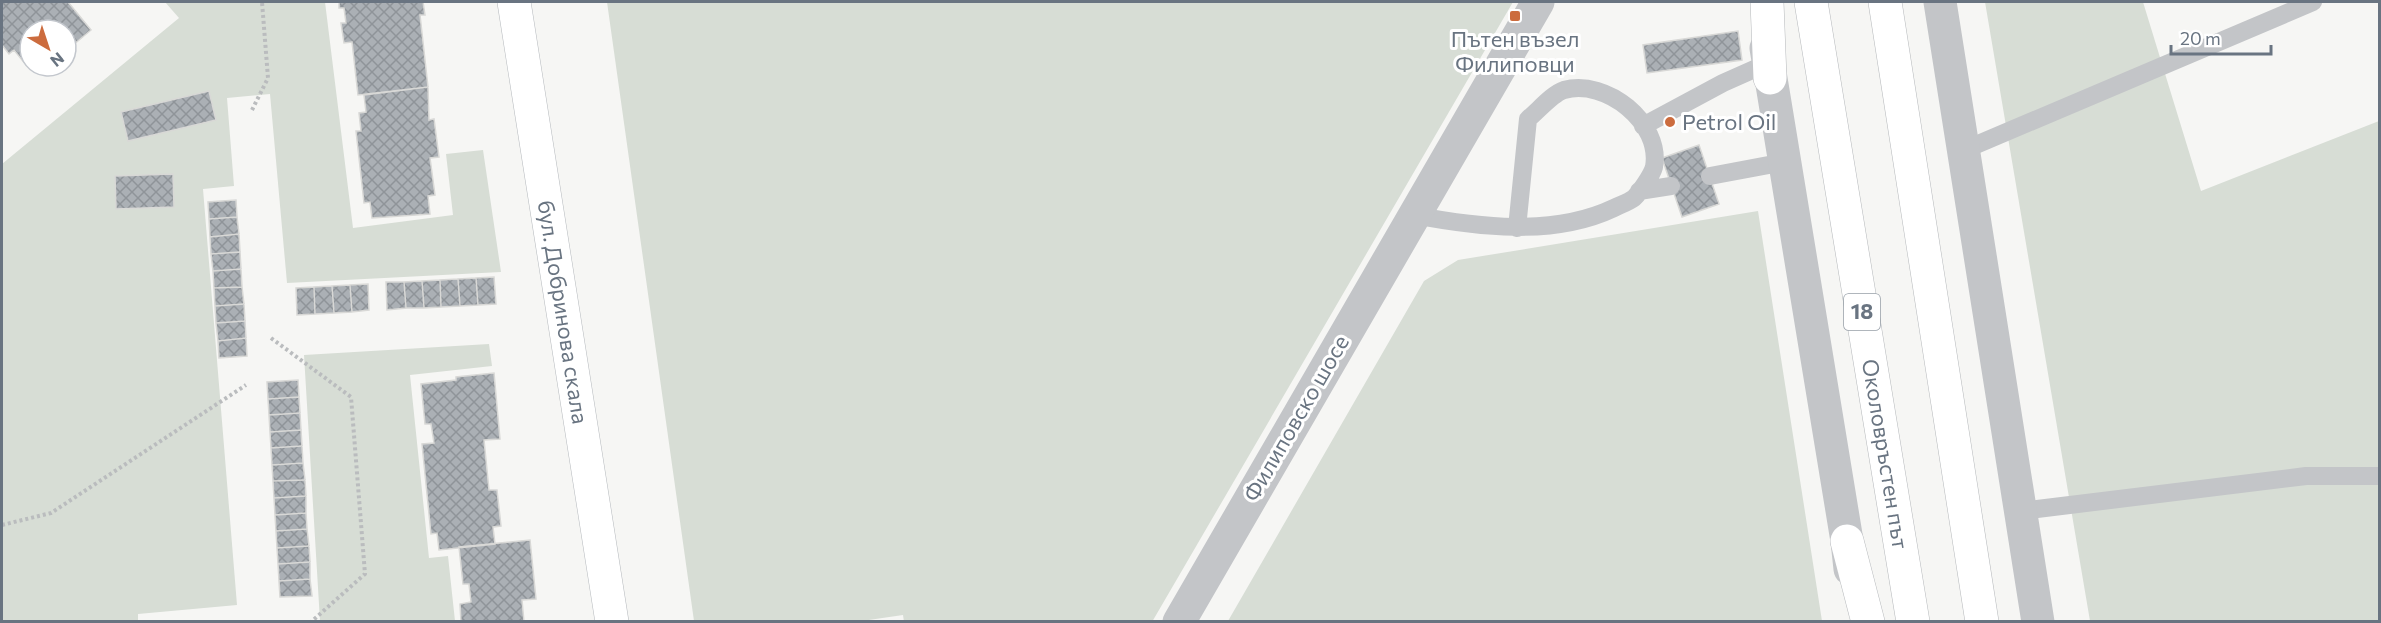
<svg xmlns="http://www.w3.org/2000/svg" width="2381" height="623" font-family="Commissioner,sans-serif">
<defs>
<pattern id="building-cross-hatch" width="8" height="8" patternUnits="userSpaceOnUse" patternTransform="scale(1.5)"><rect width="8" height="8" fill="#abb0b5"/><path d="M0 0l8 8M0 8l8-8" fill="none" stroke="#8f9499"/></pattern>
</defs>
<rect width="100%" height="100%" fill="#f6f6f4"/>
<path fill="#d7ddd5" d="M165 2H325L353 228 453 215 446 154 483 150 501 272 287 283 270 94 227 98 234 186 203 189 237 605 138 614V621L2 622V164L179 18Z
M607 2H1513L1152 622H904L903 615 855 622 694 621Z
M1985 2H2143L2201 191 2379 121V621H2090Z
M1758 211 1822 621H1228L1424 281 1458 260Z
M489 344 492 366 410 375 429 558 448 556 455 621H320L304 355Z"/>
<path fill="url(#building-cross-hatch)" stroke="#d8d8d6" stroke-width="1.5" d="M2 2H68L91 30 66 51V30H30V61L26 65 14 50 9 54 2 45Z
M339 2H423L425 15H420L428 87 358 95 352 42 344 43 341 23H346L344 8H339Z
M1738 31 1742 60 1647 73 1643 45Z
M34 66H48L40 73Z
M428 87 429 120 434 119 439 157 430 158 435 195 428 196 430 214 372 218 370 202 364 203 356 131H361L359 113 366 112 364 95Z
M209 91 216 120 128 141 121 112Z
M1699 145 1719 204 1682 217 1662 158Z
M173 174 174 207 116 209 115 176Z
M236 200 237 217 209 219 208 202Z
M237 217 239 234 210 237 209 219Z
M239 234 240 252 211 254 210 237Z
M240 252 241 269 213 271 211 254Z
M241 269 242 287 214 288 213 271Z
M494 277 496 304 478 305 476 278Z
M476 278 478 305 460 306 458 279Z
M458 279 460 306 441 307 440 280Z
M440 280 441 307 424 308 422 281Z
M422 281 424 308H406L404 282Z
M386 282H404L406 308 387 310Z
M368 284 369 310 352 312 350 285Z
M350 285 352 312 334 313 332 286Z
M332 286 334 313 315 314 314 287Z
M242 287 244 304 215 306 214 288Z
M314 287 315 314 297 315 296 288Z
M244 304 245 321 216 323 215 306Z
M245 321 246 338 218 341 216 323Z
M246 338 247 356 219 358 218 341Z
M494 373 500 439 484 440 489 490H497L501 526 493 527 495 544 439 550 437 533 431 534 422 444 434 443 431 424H425L421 384 456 380V377Z
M298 380 299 397 268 399 267 382Z
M299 397 300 413 269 415 268 399Z
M300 413 301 430 270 432 269 415Z
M301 430 302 446 271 448 270 432Z
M302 446 303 463 272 465 271 448Z
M303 463 305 480 273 481 272 465Z
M305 480 306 496 274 498 273 481Z
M306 496V513L275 515 274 498Z
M306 513 307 529 276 531 275 515Z
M307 529 309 546 277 548 276 531Z
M530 540 536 599 522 600 524 622H461L460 604 471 602 469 584H463L459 547Z
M309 546 310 562 278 564 277 548Z
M310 562V579L279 581 278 564Z
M310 579 312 596 280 597 279 581Z"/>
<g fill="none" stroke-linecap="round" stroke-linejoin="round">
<defs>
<g id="secondary">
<path id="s1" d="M514 2 612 622"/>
</g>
<g id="trunk">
<path d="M1767 2 1770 78"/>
<path id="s2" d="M1811 2 1913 622"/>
<path d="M1885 2 1982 622"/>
<path d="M1847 541 1868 622"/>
</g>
</defs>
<use href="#secondary" stroke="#b5b9bd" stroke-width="34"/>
<use href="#trunk" stroke="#b5b8bb" stroke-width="34"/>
<path stroke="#babcbe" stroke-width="4" stroke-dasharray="3 3" stroke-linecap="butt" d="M252 110 268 78 262 2
M271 338 351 397 365 574 311 622
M2 525 51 513 246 385"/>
<path stroke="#c3c5c8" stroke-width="18" d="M1643 126 1723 83 1768 63
M1964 150 2313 2
M1710 176 1785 162
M1639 191 1671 186
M1413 215C1477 227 1553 237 1614 208 1620 205 1629 202 1634 198 1640 192 1652 175 1654 167 1662 123 1606 78 1564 90 1552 94 1538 111 1528 119L1517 228
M2021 511 2306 476H2380"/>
<path stroke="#c3c5c8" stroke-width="33" d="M1940 2 2038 622
M1766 48 1847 541 1850 569"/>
<path stroke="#c3c5c8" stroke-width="33" d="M1179 622 1538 2"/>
<use href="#secondary" stroke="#fff" stroke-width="33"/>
<use href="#trunk" stroke="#fff" stroke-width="33"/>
</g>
<g fill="#cc6c3e" stroke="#fff" stroke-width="2">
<rect x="1509" y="10" width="12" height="12" rx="3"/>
<circle cx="1670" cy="122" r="6"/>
</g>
<g text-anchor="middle" stroke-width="6" stroke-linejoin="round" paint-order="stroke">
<rect fill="#fff" stroke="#969ea7" stroke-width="1.5" x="1844" y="294" width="36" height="36" rx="4.5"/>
<g font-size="21" font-weight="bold" fill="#697481">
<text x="1862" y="319">18</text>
</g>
<g font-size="22" fill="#697481" stroke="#fff">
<text x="1515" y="47">Пътен възел<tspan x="1515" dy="25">Филиповци</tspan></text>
<text x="1682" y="130" text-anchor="start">Petrol Oil</text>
</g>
<g font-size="22" fill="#697481" stroke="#fff">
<text dy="8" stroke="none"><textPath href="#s1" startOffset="314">бул. Добринова скала</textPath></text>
<text transform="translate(1296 418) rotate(-60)" y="8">Филиповско шосе</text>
<text dy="8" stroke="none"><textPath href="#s2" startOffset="458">Околовръстен път</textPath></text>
</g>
</g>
<rect width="2381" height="623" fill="none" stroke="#697481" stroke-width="6"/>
<g transform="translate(48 48) rotate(141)"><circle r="28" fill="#ffffff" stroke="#c3c7cd" stroke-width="1.5"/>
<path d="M0-4.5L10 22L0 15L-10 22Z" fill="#cc6c3e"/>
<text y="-9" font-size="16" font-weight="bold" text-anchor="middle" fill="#697481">N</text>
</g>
<path d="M2171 45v9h100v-9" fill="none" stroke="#697481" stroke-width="3"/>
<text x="2180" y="45" font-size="18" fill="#697481" stroke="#ffffff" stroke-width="4.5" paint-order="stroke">20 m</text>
</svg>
